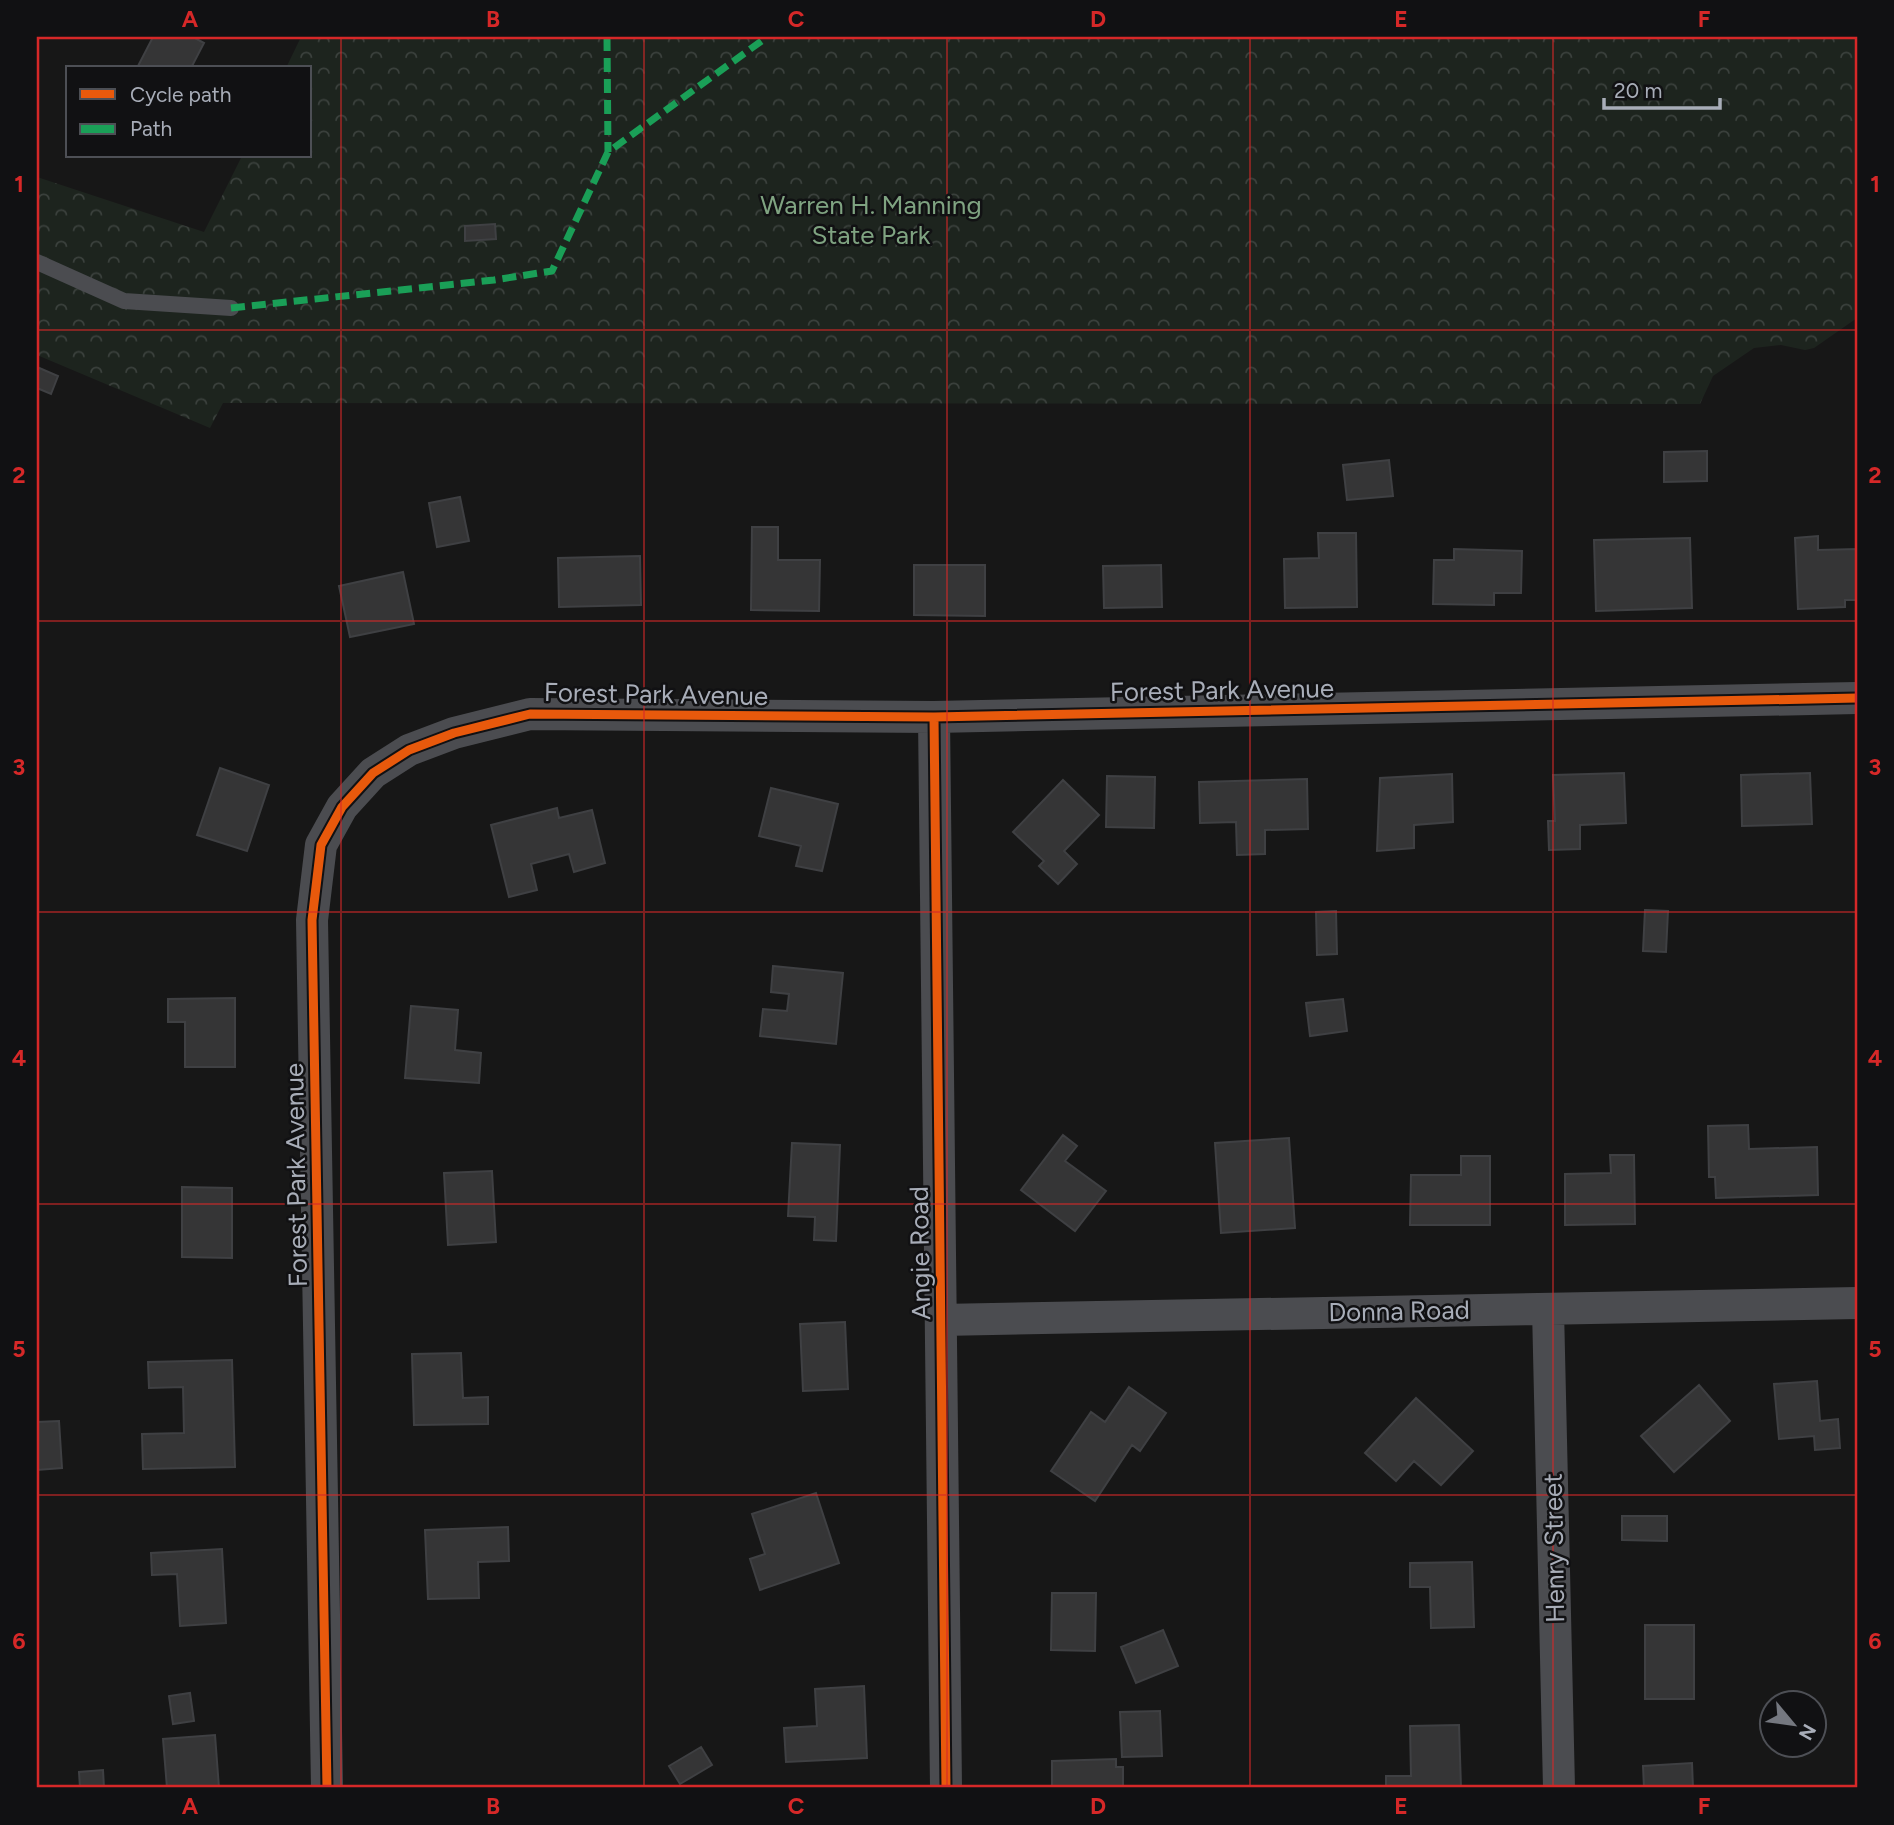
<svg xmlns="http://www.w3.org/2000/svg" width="1894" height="1825" font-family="Figtree,sans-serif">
<defs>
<pattern id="forest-crowns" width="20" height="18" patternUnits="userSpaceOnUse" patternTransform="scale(1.75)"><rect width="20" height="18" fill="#1d241e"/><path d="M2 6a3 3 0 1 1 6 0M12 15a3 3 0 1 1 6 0" fill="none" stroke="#3b413d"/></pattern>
</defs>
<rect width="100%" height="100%" fill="#171717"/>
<path fill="url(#forest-crowns)" d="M301 37H1857V318L1814 348 1805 350 1781 345 1754 348 1713 376 1700 404 223 403 210 428 37 355V177L204 232 242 156H310V68H286Z"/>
<path fill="#353536" stroke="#3f4043" stroke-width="2" d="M153 37H193L204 43 191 68H137Z
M495 224 496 239 465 241V226Z
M37 367 58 376 51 394 37 388Z
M1707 451V481L1664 482V452Z
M1389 460 1393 496 1347 500 1343 465Z
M460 497 469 541 437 547 429 503Z
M752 527H778V560H820L819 611 751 610Z
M1318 533H1356L1357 607 1285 608 1284 559 1319 558Z
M1818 536V550L1857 549V600H1845V607L1798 609 1795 538Z
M1690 538 1692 608 1596 611 1594 540Z
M1454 549 1522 551 1521 593H1494V605L1433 604 1434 560H1454Z
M640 556 641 605 559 607 558 558Z
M914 565H985V616L914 615Z
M1161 565 1162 607 1104 608 1103 566Z
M403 572 414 624 350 637 339 586Z
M220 768 269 785 247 851 197 835Z
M1624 773 1626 823 1580 825V849L1549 850 1548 821H1555L1553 775Z
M1810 773 1812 824 1742 826 1741 775Z
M1452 774 1453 822 1414 825V848L1377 851 1380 778Z
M1107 776 1155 777 1154 828 1106 827Z
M1307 779 1308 829 1265 830V854L1237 855 1236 822 1200 823 1199 782Z
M1063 780 1099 815 1064 851 1077 864 1058 884 1039 866 1044 861 1013 832Z
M771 788 838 804 822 871 796 866 801 846 759 836Z
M557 808 559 818 592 810 605 863 574 872 569 854 531 864 537 890 509 897 491 825Z
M1645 910 1668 911 1666 952 1643 951Z
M1336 911 1337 954 1317 955 1316 912Z
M773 966 843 973 836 1044 760 1036 763 1009 787 1011 789 994 771 992Z
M235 998V1067H185V1022H168V999Z
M1343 999 1347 1031 1310 1036 1306 1003Z
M411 1006 458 1010 455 1050 481 1053 479 1083 405 1078Z
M1748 1125 1749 1149 1817 1147 1818 1195 1716 1198 1715 1177H1709L1708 1126Z
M1063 1135 1077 1146 1065 1161 1106 1191 1075 1231 1021 1190Z
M1289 1138 1295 1228 1221 1233 1215 1143Z
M792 1143 840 1145 836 1241 814 1240 815 1217 788 1216Z
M1610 1155H1634L1635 1224 1565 1225V1174L1611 1173Z
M1461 1156H1490V1225H1410L1411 1175H1461Z
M492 1171 496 1242 448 1245 444 1173Z
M182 1187 232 1188V1258L182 1257Z
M845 1322 848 1389 803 1391 800 1324Z
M461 1353 463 1398 488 1397V1424L414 1425 412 1354Z
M232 1360 235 1467 143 1469 142 1434 184 1433 183 1387 149 1388 148 1362Z
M1817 1381 1820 1421 1838 1419 1840 1448 1815 1450 1814 1436 1779 1439 1774 1384Z
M1699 1385 1730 1421 1674 1472 1641 1436Z
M1129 1387 1166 1413 1140 1451 1132 1445 1095 1501 1051 1471 1091 1412 1105 1422Z
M1416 1398 1473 1451 1441 1485 1414 1461 1396 1481 1365 1453Z
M59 1421 62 1468 37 1470V1422Z
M816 1493 839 1563 760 1590 750 1559 765 1554 752 1514Z
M1622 1516H1667V1541L1622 1540Z
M508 1527 509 1561 478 1562 479 1598 428 1599 425 1530Z
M222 1549 226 1623 180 1626 177 1574 152 1575 151 1553Z
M1472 1562 1474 1627 1431 1628 1430 1587H1410V1563Z
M1052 1593H1096L1095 1651 1051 1650Z
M1645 1625H1694V1699H1645Z
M1163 1630 1178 1666 1136 1683 1121 1647Z
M864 1686 867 1758 786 1762 784 1728 817 1726 815 1689Z
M190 1693 194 1721 173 1724 169 1696Z
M1160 1711 1162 1756 1122 1757 1120 1712Z
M1459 1725 1461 1788H1386V1776H1411L1410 1726Z
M215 1735 219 1788H167L163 1739Z
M701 1747 712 1765 680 1784 669 1766Z
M1116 1759V1767H1123V1788H1052V1761Z
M1692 1763 1693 1788H1644L1643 1766Z
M103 1770 104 1788H80L79 1772Z"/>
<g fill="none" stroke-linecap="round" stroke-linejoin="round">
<path stroke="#4b4c50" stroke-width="16" d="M37 262 124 301 231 308"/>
<path stroke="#4b4c50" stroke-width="32" d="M934 717 946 1788
M1548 1309 1559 1788
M941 1320 1857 1303
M327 1788 312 920 321 845 342 807 373 773 409 750 454 733 530 714 934 717 1857 698"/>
<path stroke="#1a9f57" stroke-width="7" stroke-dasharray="14 7" stroke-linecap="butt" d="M607 37 608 152
M231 308 494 280 552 271 608 152 767 37"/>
<defs>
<path id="cycleway" d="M934 717 946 1788
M327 1788 312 920 321 845 342 807 373 773 409 750 454 733 530 714 934 717 1857 698"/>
</defs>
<use href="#cycleway" stroke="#111113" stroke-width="13"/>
<use href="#cycleway" stroke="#e8590c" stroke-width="9"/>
</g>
<path fill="none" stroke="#d62828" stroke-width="2" stroke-opacity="0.55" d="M341 37V1788M644 37V1788M947 37V1788M1250 37V1788M1553 37V1788M37 330H1857M37 621H1857M37 912H1857M37 1204H1857M37 1495H1857"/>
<g text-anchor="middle" stroke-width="5" stroke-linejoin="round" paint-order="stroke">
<g font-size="26" fill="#7fa381" stroke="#111113">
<text x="871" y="214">Warren H. Manning<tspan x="871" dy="30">State Park</tspan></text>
</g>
<g font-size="26" fill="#a8adb8" stroke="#111113">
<text transform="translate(1222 690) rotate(-1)" y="9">Forest Park Avenue</text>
<text transform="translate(656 694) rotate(1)" y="9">Forest Park Avenue</text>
<text transform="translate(296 1175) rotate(-91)" y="9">Forest Park Avenue</text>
<text transform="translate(920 1253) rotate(-91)" y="9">Angie Road</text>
<text transform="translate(1399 1311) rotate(-1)" y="9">Donna Road</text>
<text transform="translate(1554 1548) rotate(-91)" y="9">Henry Street</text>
</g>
</g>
<rect width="1894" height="1825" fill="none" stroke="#111113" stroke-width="77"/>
<rect x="66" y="66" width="245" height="91" fill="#111113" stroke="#4d4f55" stroke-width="2"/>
<rect x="80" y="89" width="35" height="10" fill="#e8590c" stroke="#4d4f55" stroke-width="2"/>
<text x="130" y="102" font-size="21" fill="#a8adb8">Cycle path</text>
<rect x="80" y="124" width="35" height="10" fill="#1a9f57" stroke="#4d4f55" stroke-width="2"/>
<text x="130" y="136" font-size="21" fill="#a8adb8">Path</text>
<g transform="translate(1793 1724) rotate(119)"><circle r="33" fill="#111113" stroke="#4d4f55" stroke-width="2"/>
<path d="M0-5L12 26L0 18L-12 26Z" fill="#757880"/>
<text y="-10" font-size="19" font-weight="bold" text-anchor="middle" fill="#a8adb8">N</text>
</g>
<path d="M1604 98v10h116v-10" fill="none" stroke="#a8adb8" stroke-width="3.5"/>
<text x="1614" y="98" font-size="21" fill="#a8adb8" stroke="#111113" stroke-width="5" paint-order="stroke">20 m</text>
<rect x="38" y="38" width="1818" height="1748" fill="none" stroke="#d62828" stroke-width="2.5"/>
<g font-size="23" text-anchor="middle" font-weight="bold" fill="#d62828">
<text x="190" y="27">A</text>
<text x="493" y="27">B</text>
<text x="796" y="27">C</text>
<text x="1098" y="27">D</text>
<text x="1401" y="27">E</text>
<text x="1704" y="27">F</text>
<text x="19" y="192">1</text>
<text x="1875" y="192">1</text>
<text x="19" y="483">2</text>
<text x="1875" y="483">2</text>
<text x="19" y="775">3</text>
<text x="1875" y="775">3</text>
<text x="19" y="1066">4</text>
<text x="1875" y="1066">4</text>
<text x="19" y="1357">5</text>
<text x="1875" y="1357">5</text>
<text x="19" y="1649">6</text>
<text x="1875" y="1649">6</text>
<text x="190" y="1814">A</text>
<text x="493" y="1814">B</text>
<text x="796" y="1814">C</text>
<text x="1098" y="1814">D</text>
<text x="1401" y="1814">E</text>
<text x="1704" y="1814">F</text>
</g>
</svg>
